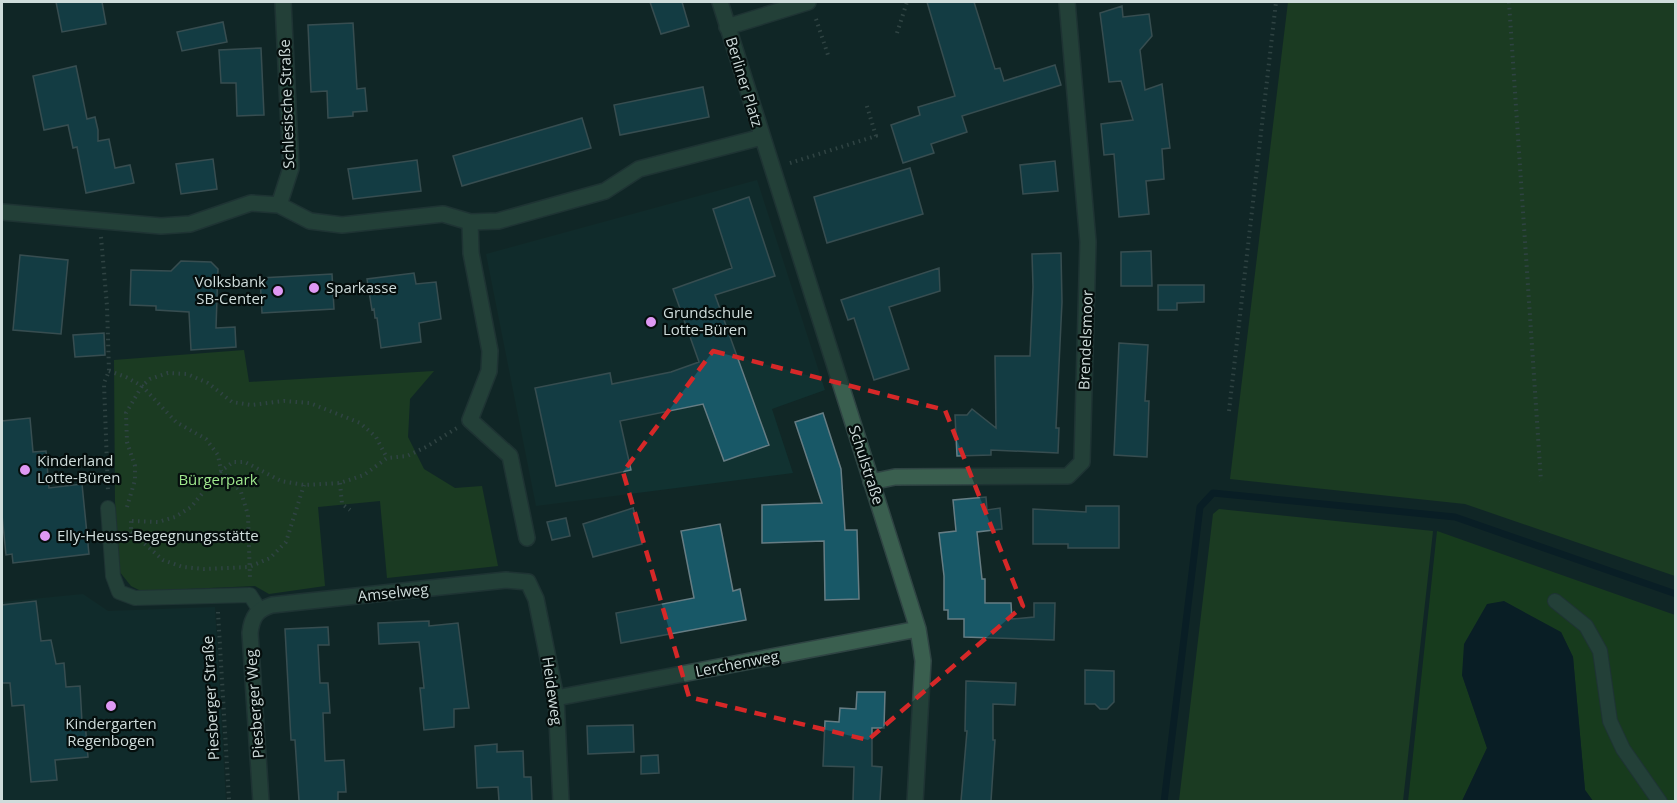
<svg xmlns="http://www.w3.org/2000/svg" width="1677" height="803" font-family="'Open Sans',sans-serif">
<rect width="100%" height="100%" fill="#112726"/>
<path fill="#113231" d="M757 180 825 390 772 409 793 473 536 506 486 254Z
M83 594 108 611 215 607 226 801 2 802V602Z"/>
<path fill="#28551d" d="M1288 2H1675V576L1465 504 1230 479Z
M244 350 249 382 434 371 410 399 408 437 424 469 455 488 482 486 498 566 387 578 380 501 318 507 325 586 269 594 255 586 141 591 131 586 119 571 115 501 114 360Z
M1219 509 1433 531 1403 801H1179L1213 514Z"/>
<path fill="#215513" d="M1437 531 1675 615V801H1593L1585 790 1573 657 1561 632 1462 675 1487 748 1462 801 1408 802Z"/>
<path fill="#001525" d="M1504 601 1561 632 1573 657 1585 790 1593 801H1462L1487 748 1462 675 1464 644 1487 604Z"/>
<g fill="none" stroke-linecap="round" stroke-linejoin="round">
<path stroke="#001525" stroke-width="7" d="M1164 802 1200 507 1213 493 1455 517 1676 594"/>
</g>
<path fill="#185867" stroke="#667d84" stroke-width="1.5" d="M56 2H102L106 24 62 32Z
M650 2H682L689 26 661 34Z
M927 2H974L995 69 1000 68 1004 81 1055 65 1061 85 962 116 967 132 931 144 934 153 903 163 891 125 920 115 918 107 955 96Z
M1122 6 1123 17 1149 14 1152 36 1140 50 1145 90 1162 84 1170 148 1162 149 1164 179 1146 181 1149 214 1119 217 1114 154 1104 155 1101 124 1133 120 1121 81 1109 82 1100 13Z
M223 22 227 42 182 51 177 32Z
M353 23 357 89 365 88 367 111 353 112V116L328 118 327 91 311 92 308 25Z
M261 48 264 115 237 116 236 83H221L219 50Z
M76 66 87 119 95 117 98 130V141L109 139 115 168 130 165 134 183 86 193 77 147 73 148 68 125 44 130 33 76Z
M703 87 709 117 620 135 614 105Z
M582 118 591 148 462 186 453 156Z
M213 159 217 189 181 194 176 164Z
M417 160 421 191 353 199 348 169Z
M1055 161 1058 191 1023 194 1020 165Z
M910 168 923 214 827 243 814 197Z
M749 197 775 276 715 295 769 445 724 461 703 404 620 421 631 470 556 486 535 388 610 373 612 384 671 372 699 362 673 289 732 268 713 209Z
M1151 251 1152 286H1121V252Z
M1061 253 1062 302 1056 428H1059L1058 453 991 450V455L957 456 955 415H967L972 409 996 428 995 356H1030L1033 287 1032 254Z
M20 255 68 260 61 334 13 330Z
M181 261 211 262 218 269 216 328 235 327 236 347 191 350 189 312 156 310V306L130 305 131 270 171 271Z
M939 268 940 291 889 307 909 369 874 380 854 318 848 320 841 300Z
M414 273 416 284 436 282 441 319 419 323 421 342 381 348 377 318H375L374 309 372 310 367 279Z
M332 274 334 309 262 313 260 278Z
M1158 285H1204V302L1177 303V310H1158Z
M104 333 105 355 75 357 73 335Z
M1119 343 1148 345 1145 401H1149L1147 457 1114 455Z
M823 413 841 469 845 530H857L859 599 825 600 824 541 762 543V505L822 503 795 422Z
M30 418 33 452 46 451 49 488 82 484 89 554 13 563 12 554 6 555 2 515V421Z
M986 497 987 510 1000 508 1002 529 977 532 982 579H985V603H1011L1012 619 1034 617V603H1055L1054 640 964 637V619H948V610H944V576L939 533 956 531 953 500Z
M1086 506H1119V548H1068V544H1033V509L1086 512Z
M633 508 642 544 593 557 583 524Z
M566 518 570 536 552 540 547 522Z
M720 524 733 591 740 589 746 620 621 643 616 613 694 598 681 531Z
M36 601 41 641 51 640 56 664 64 663 66 687 80 686 82 722H85L88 757 55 760 57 780 31 782 24 705 12 706 10 683H2V605Z
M429 621V626L458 623 469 708 454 709V727L424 730 420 688H424L419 642 379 644 378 623Z
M328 627 329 645H318L320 683H328L330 713H323L325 761 344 760 346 792H338V801H299L295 740H291L285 629Z
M1085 670 1114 671V702L1107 709H1100L1095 704H1085Z
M966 681 1016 683 1015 705 993 704V740H995L991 801H961L967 731H965Z
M857 692H885L884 728H872V766L882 767 880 801H853L854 767 823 766 825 721 839 722 840 708 856 709Z
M633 725 634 752 588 754 587 726Z
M497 744V752L523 751 524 777H531L532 801H499L498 787 477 788 475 746Z
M658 755 659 773 641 774V756Z"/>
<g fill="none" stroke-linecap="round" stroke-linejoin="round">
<defs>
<path id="service" d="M108 508 113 576 119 592 135 598 250 595 259 609
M1555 601 1586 626 1600 651 1610 721 1623 749 1660 802"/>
<path id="minor" d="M720 2 918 629 923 661 915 802
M727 27 808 2
M279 205 291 168 283 2
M2 212 161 226 190 224 251 203 279 205 310 221 342 225 443 214 470 222 498 221 605 191 639 169 762 137
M470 222 471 253 490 351 489 371 470 420 510 456 527 538
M871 482 895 477 1068 476 1082 462 1088 242 1067 2
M556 698 918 629
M261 802 250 633C252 616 257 610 272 605L506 580 528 582 536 599 556 698 561 802"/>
</defs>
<use href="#service" stroke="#2f4443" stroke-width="16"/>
<use href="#minor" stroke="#2f4443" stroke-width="18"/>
<path stroke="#556766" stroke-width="4" stroke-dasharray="1.5 4.5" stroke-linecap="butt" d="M1509 2 1541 481
M816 19 828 55
M897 33 907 2
M790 163 876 136 866 103
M101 237 107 306 109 371 104 383 108 492
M109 371 126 377 142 386 176 422 206 439 218 455 221 471 241 492 248 515 250 579
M1229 411 1276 2
M340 483 342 504 350 510
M127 507 135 480V466L127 442 126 413 142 386 150 379 168 373 187 374 208 383 232 402 251 405 284 401 310 403 360 423 376 437 387 458
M132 521 158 522 175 517 191 507 221 471 233 462H245L281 481 304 485 340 483 364 475 387 458 407 456 426 447 457 428
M131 532 163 560 183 567 204 569 249 567 270 558 286 542 304 485
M129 534 131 532V519
M218 612 229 800"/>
<use href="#service" stroke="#3a5f4f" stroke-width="14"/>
<use href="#minor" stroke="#3a5f4f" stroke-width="15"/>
</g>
<path d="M0 0H1677V803H0ZM713 351 945 410 1023 606 868 740 689 697 623 472Z" fill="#112726" fill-opacity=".55" fill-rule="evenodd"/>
<path fill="none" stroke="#d62828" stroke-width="4.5" stroke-dasharray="12 8" stroke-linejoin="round" d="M713 351 945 410 1023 606 868 740 689 697 623 472Z"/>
<g fill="#de98f3" stroke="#050e0d" stroke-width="2">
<circle cx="314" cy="288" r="6"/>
<circle cx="278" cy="291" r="6"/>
<circle cx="651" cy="322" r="6"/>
<circle cx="25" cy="470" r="6"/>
<circle cx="45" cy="536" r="6"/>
<circle cx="111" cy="706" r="6"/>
</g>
<g text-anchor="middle" stroke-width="4.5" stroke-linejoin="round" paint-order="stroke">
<g font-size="15" fill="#cfdcdb" stroke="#050e0d">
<text transform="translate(744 82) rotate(73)" y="5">Berliner Platz</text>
<text transform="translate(287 104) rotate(-92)" y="5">Schlesische Straße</text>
<text transform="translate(1086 340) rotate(-88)" y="5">Brendelsmoor</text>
<text transform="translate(866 465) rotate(72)" y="5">Schulstraße</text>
<text transform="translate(393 593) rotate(-6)" y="5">Amselweg</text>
<text transform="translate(737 664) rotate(-11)" y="5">Lerchenweg</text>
<text transform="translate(552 691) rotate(82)" y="5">Heideweg</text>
<text transform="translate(211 698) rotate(-93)" y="5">Piesberger Straße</text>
<text transform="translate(255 704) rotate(-94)" y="5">Piesberger Weg</text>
</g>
<g font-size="15" fill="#cfdcdb" stroke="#050e0d" text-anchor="start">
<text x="266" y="287" text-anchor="end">Volksbank<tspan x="266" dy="17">SB-Center</tspan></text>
<text x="326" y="293">Sparkasse</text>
<text x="663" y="318">Grundschule<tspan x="663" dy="17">Lotte-Büren</tspan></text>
<text x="37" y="466">Kinderland<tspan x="37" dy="17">Lotte-Büren</tspan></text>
<text x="57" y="541">Elly-Heuss-Begegnungsstätte</text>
<text x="111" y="729" text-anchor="middle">Kindergarten<tspan x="111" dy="17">Regenbogen</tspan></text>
</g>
<g font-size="15" fill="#9ee68c" stroke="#050e0d">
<text x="218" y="485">Bürgerpark</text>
</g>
</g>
<rect width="1677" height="803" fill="none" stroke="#cfdcdb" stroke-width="6"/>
</svg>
